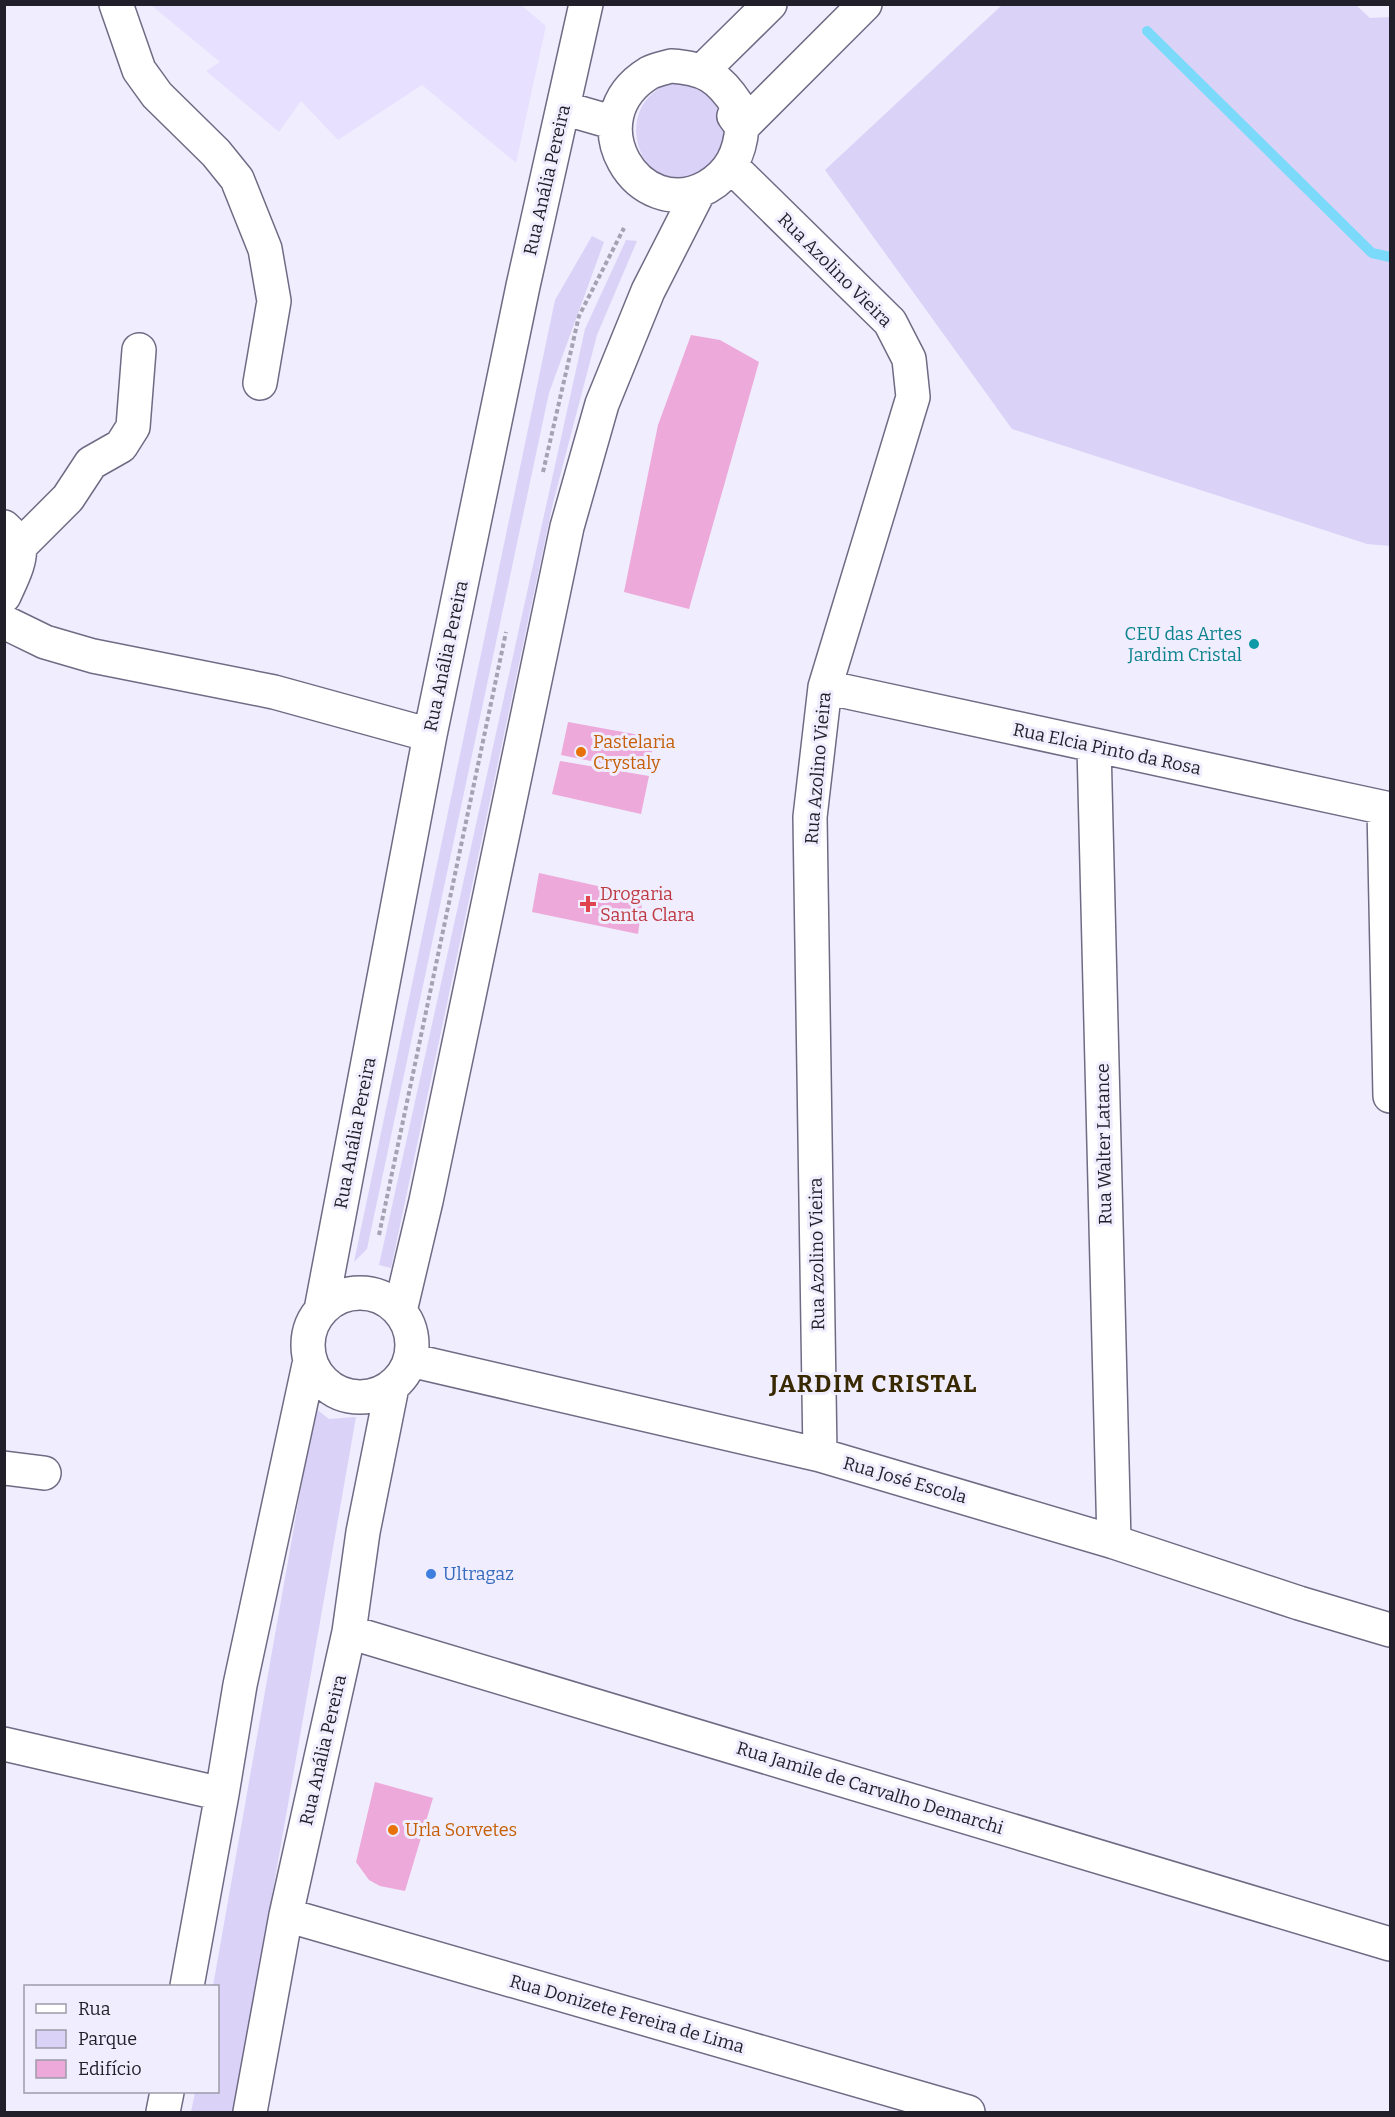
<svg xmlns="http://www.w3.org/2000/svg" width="1395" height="2117" font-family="Bitter,serif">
<rect width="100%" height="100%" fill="#f0edfe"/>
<path fill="#e7e1ff" d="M151 5H521L546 26 516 163 422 85 338 140 301 101 279 132 206 71 220 62Z"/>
<path fill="#dad3f7" d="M1355 4 1370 18 1390 17V546L1367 544 1012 429 825 170 1002 5Z
M681 80 714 88 736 132 699 179C689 179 675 180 666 177 633 164 626 116 652 94 660 86 670 83 681 80Z
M592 236 604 242 549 393 367 1249 354 1262 555 300Z
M626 240 637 241 597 335 553 503 391 1268 379 1265 585 329Z
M315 1408 329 1419 356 1417 234 2112H191L195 2092H218V1986H213Z"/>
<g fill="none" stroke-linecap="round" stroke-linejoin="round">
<path stroke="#7bdaf9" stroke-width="10" d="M1147 31 1372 253 1390 257"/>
</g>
<path fill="#eca9da" d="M691 335 720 340 759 362 689 609 624 592 658 425Z
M568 722 656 738 646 772 561 755Z
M560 761 649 776 641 814 552 794Z
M539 873 643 896 638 934 532 912Z
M375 1782 433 1798 405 1891 380 1886 369 1880 356 1862Z"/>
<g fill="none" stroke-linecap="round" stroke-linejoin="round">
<defs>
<path id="minor" d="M116 4 139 70 157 95 216 153 237 179 265 249 274 301 260 383
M671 66C705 68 719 77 738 106L734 116 742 127C740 153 731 173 707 187 638 225 574 119 649 73 655 70 664 68 671 66Z
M702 71 770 4
M563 108 615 123
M742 127 865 4
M731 166 890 322 909 359 913 397 825 687 810 817 820 1455
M4 527C10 533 17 538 19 546 22 561 10 582 4 596
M19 547 68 498 91 463 121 446 133 427 139 350
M4 622 45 642 93 656 274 692 430 735
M825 687 1390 809
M1094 746 1114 1542
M1384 808 1390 1096
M308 1345a52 52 0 1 1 104 0a52 52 0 1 1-104 0Z
M321 1310 430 735 523 286 586 4
M400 1311 426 1201 567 527 602 404 648 291 699 191
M410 1360 820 1455 1114 1542 1299 1603 1390 1630
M4 1468 44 1473
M349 1632 1390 1944
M4 1744 222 1794
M286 1915 968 2112
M187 1986 222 1794 240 1685 310 1360
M163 2112 167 2092
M250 2112 286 1915 349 1632 363 1532 392 1387"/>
</defs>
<use href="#minor" stroke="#706b84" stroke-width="36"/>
<path stroke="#a5a2b1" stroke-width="4" stroke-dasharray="4.5 3" stroke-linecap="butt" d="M543 472 579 316 624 228
M379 1235 506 632"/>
<use href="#minor" stroke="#fff" stroke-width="33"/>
</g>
<circle fill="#0f9aa8" stroke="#f0edfe" stroke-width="2" cx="1254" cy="644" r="6"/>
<g fill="#e8710a" stroke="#f0edfe" stroke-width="2">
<circle cx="581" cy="752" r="6"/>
<circle cx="393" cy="1830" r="6"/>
</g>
<path fill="#e0444e" stroke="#f0edfe" stroke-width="2" d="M585 895h6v6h6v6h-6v6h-6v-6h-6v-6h6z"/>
<circle fill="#3f7fe0" stroke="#f0edfe" stroke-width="2" cx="431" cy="1574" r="6"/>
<g text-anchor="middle" stroke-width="6" stroke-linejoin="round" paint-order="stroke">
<g font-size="18" fill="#211f29" stroke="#f0edfe">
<text transform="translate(547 180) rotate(-77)" y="6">Rua Anália Pereira</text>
<text transform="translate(835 270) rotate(45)" y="6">Rua Azolino Vieira</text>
<text transform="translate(446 656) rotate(-78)" y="6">Rua Anália Pereira</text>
<text transform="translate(1107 749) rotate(12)" y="6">Rua Elcia Pinto da Rosa</text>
<text transform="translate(818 768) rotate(-85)" y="6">Rua Azolino Vieira</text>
<text transform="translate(355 1133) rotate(-79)" y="6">Rua Anália Pereira</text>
<text transform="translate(1104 1144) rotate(-91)" y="6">Rua Walter Latance</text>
<text transform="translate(817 1254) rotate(-91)" y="6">Rua Azolino Vieira</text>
<text transform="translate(905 1480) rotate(16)" y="6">Rua José Escola</text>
<text transform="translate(323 1750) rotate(-77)" y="6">Rua Anália Pereira</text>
<text transform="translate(870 1788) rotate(17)" y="6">Rua Jamile de Carvalho Demarchi</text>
<text transform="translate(627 2014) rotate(16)" y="6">Rua Donizete Fereira de Lima</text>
</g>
<g font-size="18" fill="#0d838f" stroke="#f0edfe" text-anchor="end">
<text x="1242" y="640">CEU das Artes<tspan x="1242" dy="21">Jardim Cristal</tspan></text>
</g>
<g font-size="18" fill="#c56008" stroke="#f0edfe" text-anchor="start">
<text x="593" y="748">Pastelaria<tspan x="593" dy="21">Crystaly</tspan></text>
<text x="405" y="1836">Urla Sorvetes</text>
</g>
<g font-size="18" fill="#be3a42" stroke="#f0edfe" text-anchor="start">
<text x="600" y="900">Drogaria<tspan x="600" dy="21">Santa Clara</tspan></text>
</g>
<g font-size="18" fill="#366cbe" stroke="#f0edfe" text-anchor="start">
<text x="443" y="1580">Ultragaz</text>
</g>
<g font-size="24" font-weight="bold" letter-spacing="1.5" fill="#382900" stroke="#f0edfe">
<text x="874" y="1392">JARDIM CRISTAL</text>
</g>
</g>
<rect width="1395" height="2117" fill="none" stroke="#211f29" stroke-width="12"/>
<rect x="24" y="1985" width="195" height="108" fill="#f0edfe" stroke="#9d9ba9" stroke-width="1.5"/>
<rect x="36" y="2004" width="30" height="9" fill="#ffffff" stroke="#9d9ba9" stroke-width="1.5"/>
<text x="78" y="2015" font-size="18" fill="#211f29">Rua</text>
<rect x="36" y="2030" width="30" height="18" fill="#dad3f7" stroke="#9d9ba9" stroke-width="1.5"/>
<text x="78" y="2045" font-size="18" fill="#211f29">Parque</text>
<rect x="36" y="2060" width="30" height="18" fill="#eca9da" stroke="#9d9ba9" stroke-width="1.5"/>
<text x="78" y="2075" font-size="18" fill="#211f29">Edifício</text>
</svg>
